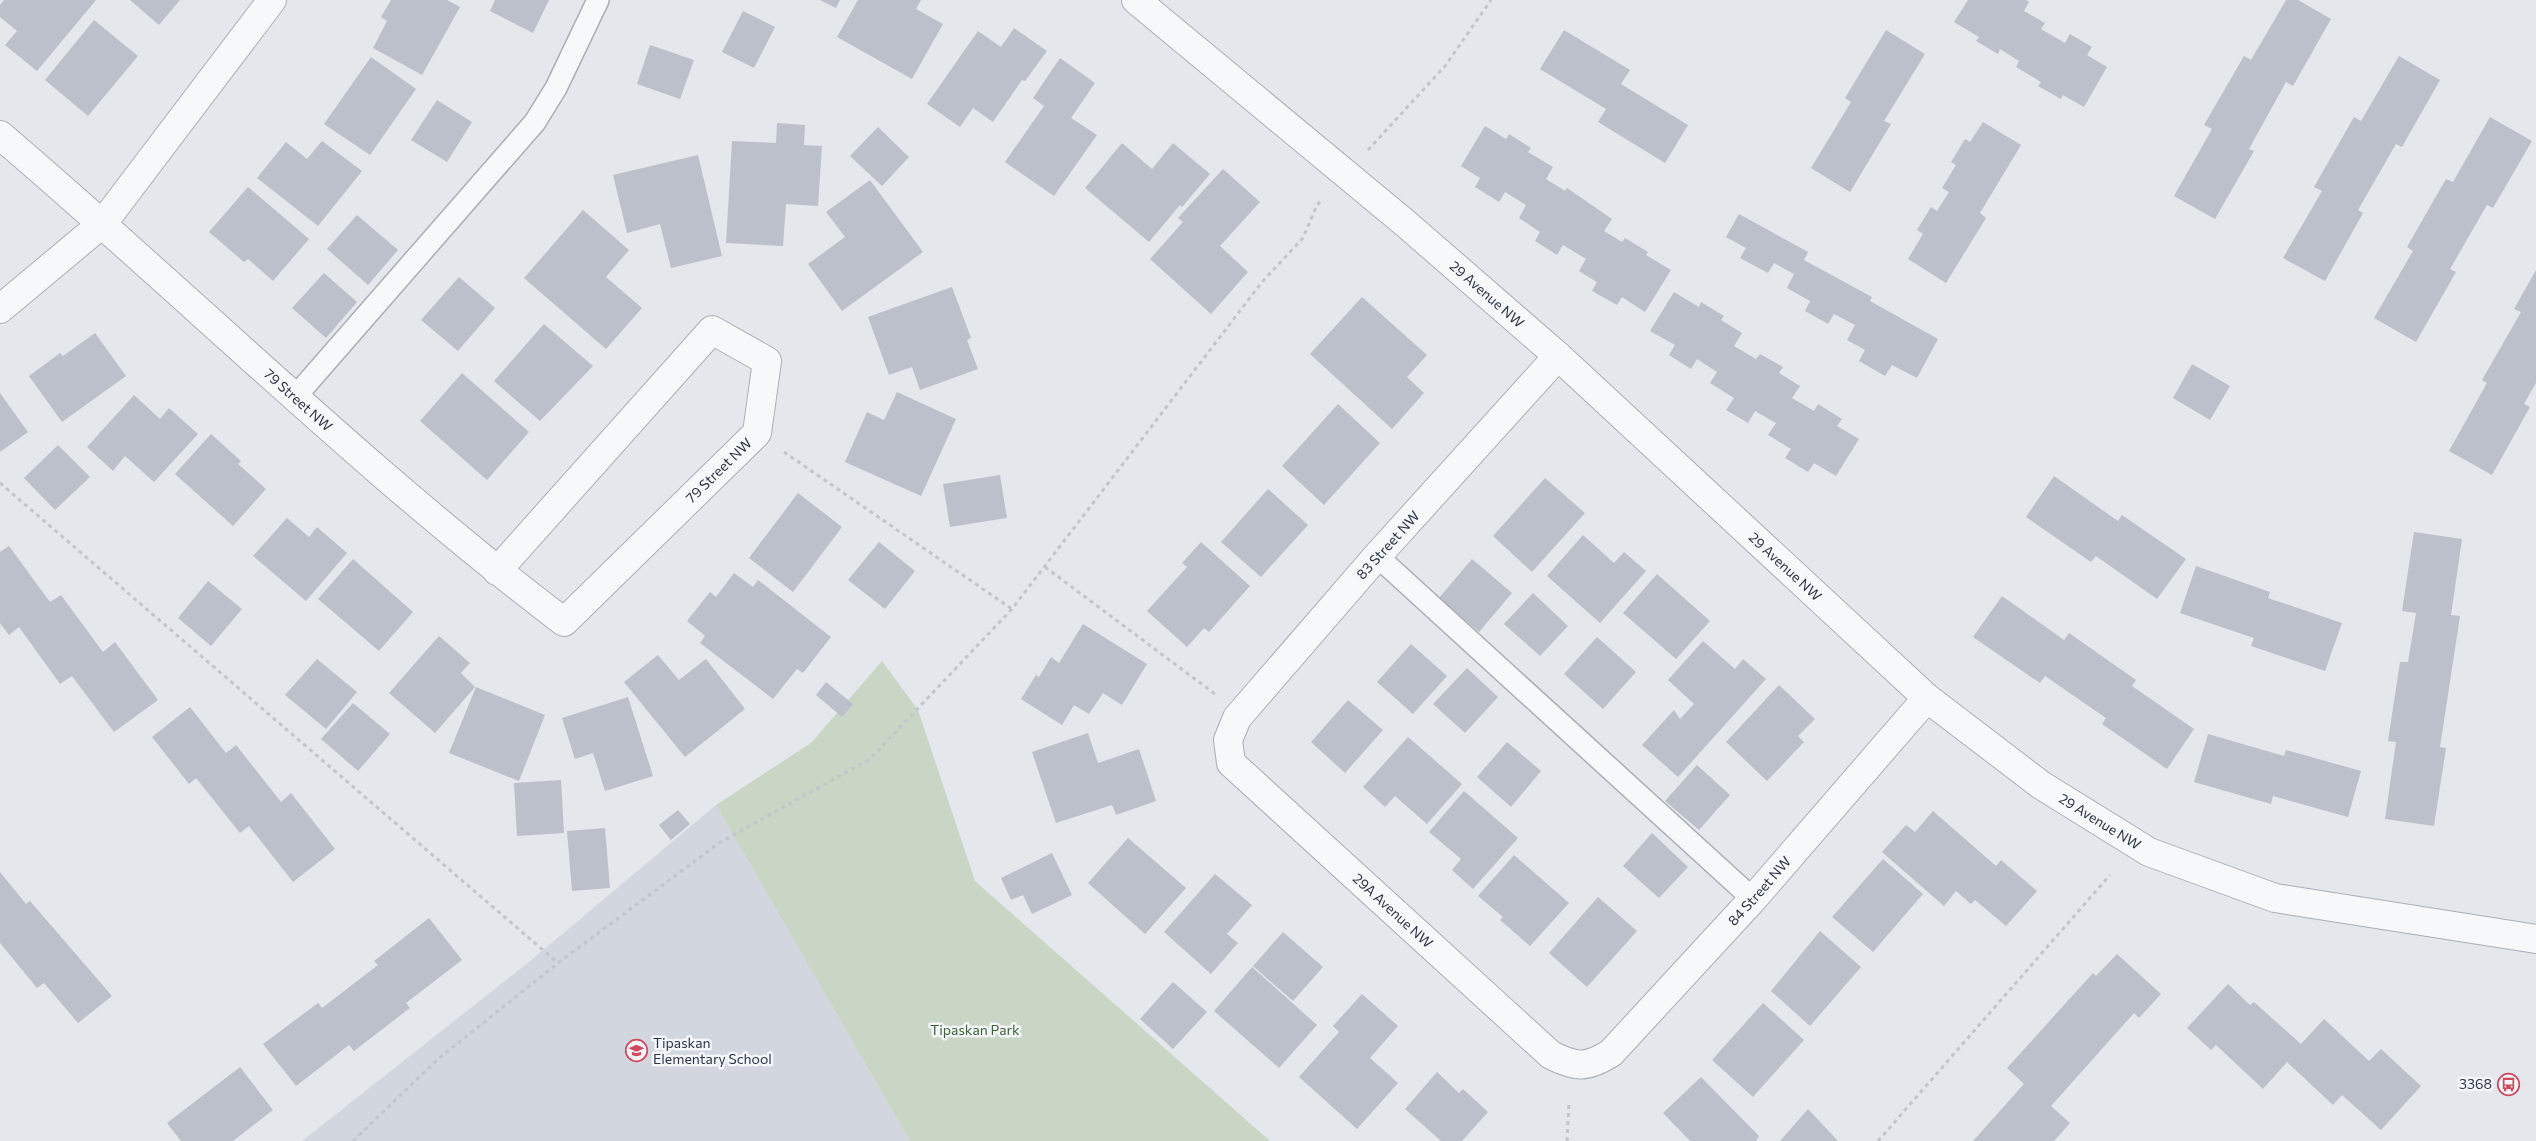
<svg xmlns="http://www.w3.org/2000/svg" width="2536" height="1141" font-family="Commissioner,sans-serif">
<rect width="100%" height="100%" fill="#e4e7ec"/>
<path fill="#d2d6de" d="M716 805 910 1141H302L529 962Z"/>
<path fill="#c9d6c5" d="M882 661 918 710 975 881 1270 1141H910L716 805 811 743Z"/>
<path fill="#bbc0ca" d="M4 0H96L37 71 5 45 17 31 0 17V5Z
M130 0H180L159 25Z
M391 0H447L460 7 422 75 373 48 387 21 381 17Z
M495 0H549L533 33 490 11Z
M820 0H840L836 8Z
M858 0H921L916 9 943 24 912 79 837 37Z
M1968 0H2026L2029 2 2024 11 2045 23 2041 29 2065 43 2070 34 2092 47 2087 55 2107 67 2084 107 2063 95 2061 99 2038 86 2041 82 2016 67 2019 61 2000 49 1998 54 1976 41 1979 37 1954 22Z
M2286 0H2298L2331 19 2293 86 2286 82 2249 149 2254 151 2215 219 2174 196 2212 129 2204 125 2244 56 2251 60Z
M743 11 775 27 754 68 722 52Z
M94 20 138 56 88 116 45 80Z
M1014 28 1047 51 1025 81 1022 80 993 122 973 108 960 127 927 104 978 31 1001 47Z
M1564 30 1630 70 1621 84 1688 125 1665 163 1598 122 1606 109 1540 69Z
M1886 30 1925 54 1884 121 1891 124 1850 192 1811 168 1851 102 1845 98Z
M650 45 694 60 680 99 637 84Z
M2399 56 2440 80 2402 147 2396 144 2358 210 2363 213 2325 281 2283 258 2322 191 2314 187 2354 117 2361 121Z
M371 57 416 89 370 155 324 124Z
M1060 58 1095 83 1071 118 1097 135 1054 196 1005 162 1044 106 1033 98Z
M437 100 472 122 447 162 411 140Z
M2490 117 2532 141 2493 208 2487 205 2450 269 2456 272 2416 342 2374 318 2413 251 2407 247 2446 179 2453 182Z
M1983 122 2021 145 1980 213 1986 218 1946 283 1908 259 1923 234 1917 230 1931 207 1937 211 1949 192 1942 188 1956 165 1951 162 1965 139 1970 142Z
M777 123 805 125 804 145 822 146 818 206 786 204 783 246 726 243 732 141 776 143Z
M1485 126 1506 139 1509 134 1531 148 1528 152 1553 167 1546 179 1565 191 1567 188 1612 219 1604 231 1622 242 1625 238 1648 252 1646 255 1671 270 1645 312 1622 297 1617 305 1592 291 1597 282 1579 271 1586 259 1563 245 1557 255 1535 241 1540 232 1519 218 1526 205 1505 192 1499 202 1475 187 1480 178 1461 166Z
M878 127 909 157 882 186 850 156Z
M322 141 362 171 318 226 257 178 286 142 307 159Z
M1122 143 1152 169 1173 143 1210 174 1182 207 1180 205 1149 242 1085 188Z
M698 155 722 256 671 268 660 224 627 233 613 175Z
M1223 169 1260 202 1220 246 1248 272 1211 314 1150 259 1183 222 1178 218Z
M870 180 923 252 842 311 808 264 845 237 826 212Z
M248 187 309 239 273 281 248 259 244 262 209 232Z
M583 210 629 250 606 277 642 308 606 349 524 278Z
M1739 214 1808 252 1804 260 1872 297 1870 301 1938 339 1917 378 1892 365 1885 376 1859 361 1865 350 1847 340 1855 325 1834 314 1828 324 1805 311 1810 301 1787 288 1794 274 1774 263 1768 273 1740 258 1746 248 1726 237Z
M357 215 398 250 368 285 327 249Z
M2536 270V383L2524 404 2530 407 2492 475 2449 451 2487 383 2482 380 2521 312 2514 309Z
M324 273 357 302 326 338 292 308Z
M459 277 495 308 458 351 421 320Z
M952 287 971 338 967 340 978 369 920 390 912 367 889 375 868 317Z
M1674 292 1699 307 1701 302 1724 316 1721 320 1742 333 1734 346 1756 359 1760 354 1783 367 1779 373 1800 386 1792 398 1814 411 1818 404 1842 419 1837 426 1859 439 1836 476 1814 463 1808 472 1785 458 1791 449 1768 435 1776 423 1755 411 1748 423 1726 410 1734 398 1710 383 1717 372 1697 359 1691 369 1669 355 1675 345 1650 331Z
M1362 297 1427 355 1407 377 1424 393 1392 429 1310 354Z
M544 324 593 366 540 421 494 381Z
M95 333 126 376 62 422 29 376 60 353 63 356Z
M2192 364 2230 386 2210 420 2173 398Z
M462 373 529 432 487 480 420 421Z
M897 392 956 419 921 496 845 462 867 412 884 420Z
M0 393 28 432 0 452Z
M134 395 160 419 169 408 198 434 154 482 125 456 113 471 87 447Z
M1338 404 1380 443 1324 505 1282 466Z
M211 434 241 461 238 464 266 489 233 526 175 474Z
M58 445 90 477 55 510 24 478Z
M1000 475 1007 518 950 527 943 484Z
M2054 476 2118 521 2122 515 2186 559 2157 599 2096 556 2091 562 2026 517Z
M1545 478 1585 513 1532 572 1493 536Z
M1268 489 1308 525 1261 577 1221 542Z
M798 493 842 527 793 592 749 558Z
M287 518 309 537 317 527 347 553 306 601 253 556Z
M2414 532 2462 539 2451 615 2460 616 2440 747 2446 748 2434 826 2385 819 2396 742 2388 741 2400 662H2408L2416 613 2402 611Z
M1583 535 1614 563 1624 552 1646 571 1600 623 1547 576Z
M879 542 915 571 885 609 848 580Z
M1201 542 1250 586 1209 632 1204 628 1187 647 1147 611 1187 567 1182 563Z
M9 546 50 602 61 595 103 652 115 642 158 700 114 732 72 676 60 684 19 627 9 635 0 623V552Z
M353 559 413 612 379 651 318 599Z
M1472 559 1512 593 1479 632 1439 598Z
M2196 566 2270 592 2268 598 2342 623 2325 671 2251 646 2254 638 2180 613Z
M734 573 753 587 758 580 831 637 803 673 797 669 773 699 700 643 705 636 687 621 710 592 716 597Z
M1657 574 1710 621 1676 659 1623 613Z
M208 581 242 609 211 646 178 618Z
M1533 593 1568 626 1540 656 1504 624Z
M2002 596 2064 640 2069 633 2136 680 2132 686 2194 729 2167 769 2102 724 2106 718 2045 676 2040 683 1973 637Z
M1083 624 1147 664 1122 705 1103 693 1089 714 1074 705 1062 725 1021 699 1036 675 1039 677 1051 657 1059 663Z
M439 636 470 663 461 673 475 687 435 733 389 693Z
M1597 637 1636 672 1603 709 1564 674Z
M1703 641 1735 669 1743 659 1766 679 1678 777 1642 745 1674 710 1680 719 1694 704 1668 680Z
M1411 644 1447 676 1413 714 1377 682Z
M658 655 679 680 706 659 745 709 685 757 624 682Z
M317 659 357 692 326 729 285 695Z
M1467 668 1498 697 1465 733 1433 704Z
M826 682 853 704 842 717 816 695Z
M1779 685 1815 719 1798 736 1804 742 1767 781 1726 742Z
M476 687 545 715 519 781 449 753Z
M628 697 653 776 605 791 593 753 575 759 562 718Z
M1348 700 1383 730 1345 773 1311 742Z
M353 703 390 734 358 771 321 739Z
M190 707 226 753 236 745 281 802 291 793 335 849 293 882 249 826 240 833 196 778 189 784 152 737Z
M1088 733 1098 763 1139 749 1156 801 1116 815 1112 805 1056 823 1032 752Z
M2208 734 2284 756 2286 750 2361 771 2348 817 2273 796 2271 804 2194 782Z
M1408 737 1462 784 1427 824 1395 796 1385 807 1363 787Z
M1507 742 1541 771 1511 807 1477 777Z
M1697 765 1730 795 1699 830 1665 801Z
M561 780 564 833 517 836 514 783Z
M1464 791 1518 838 1473 889 1452 870 1461 859 1429 832Z
M678 810 690 824 671 840 659 825Z
M1933 811 1996 866 2001 860 2037 891 2006 926 1975 900 1971 904 1956 891 1944 906 1882 852 1906 825 1915 832Z
M605 828 610 888 572 891 567 831Z
M1652 833 1688 867 1659 898 1623 866Z
M1128 838 1186 888 1145 934 1088 883Z
M1052 853 1072 895 1032 914 1023 895 1011 900 1001 878Z
M1514 855 1569 903 1530 946 1500 920 1503 917 1478 896Z
M1883 859 1923 894 1873 952 1832 917Z
M0 872 26 904 30 901 112 996 78 1023 44 983 37 988 0 943Z
M1215 874 1252 905 1227 934 1238 943 1211 974 1164 932Z
M1598 897 1637 931 1587 987 1549 953Z
M429 918 462 960 406 1003 410 1008 354 1051 349 1045 296 1086 263 1044 318 1003 322 1008 378 965 374 961Z
M1820 931 1861 967 1810 1026 1771 991Z
M1283 932 1323 967 1293 1001 1253 966Z
M2117 954 2161 994 2139 1018 2134 1013 2051 1106 2070 1123 2054 1141H1973L2024 1084 2007 1068 2093 973 2096 976Z
M1252 967 1317 1025 1279 1068 1214 1011Z
M1173 982 1207 1012 1173 1049 1140 1019Z
M2228 984 2250 1005 2254 1002 2301 1044 2324 1019 2369 1061 2381 1049 2421 1086 2381 1130 2342 1095 2333 1105 2287 1062 2263 1089 2216 1045 2211 1050 2187 1028Z
M1362 994 1398 1026 1370 1058 1398 1083 1357 1129 1299 1077 1339 1032 1333 1026Z
M1763 1003 1804 1040 1753 1097 1712 1060Z
M240 1067 273 1110 233 1141H181L167 1123Z
M1437 1072 1459 1093 1463 1089 1488 1112 1462 1141H1441L1405 1109Z
M1701 1077 1759 1136 1756 1141H1690L1663 1113Z
M1808 1109 1838 1141H1780Z"/>
<g fill="none" stroke-linecap="round" stroke-linejoin="round">
<defs>
<path id="lane" d="M295 397 535 122 556 88 598 0
M1377 556 1753 899"/>
<g id="street">
<path id="s1" d="M1136 0 1405 223 1558 356 1927 698 2041 785 2149 852 2275 898 2536 939"/>
<path id="s2" d="M0 135C189 296 366 472 564 622L757 433 767 361 712 330 497 571"/>
<path d="M0 309 103 223 272 0"/>
<path id="s3" d="M1558 356 1377 556 1237 718 1228 740 1231 763 1551 1055C1577 1068 1587 1068 1611 1053L1753 899 1927 698"/>
</g>
</defs>
<use href="#lane" stroke="#a9aeb7" stroke-width="24"/>
<use href="#street" stroke="#a9aeb7" stroke-width="30"/>
<path stroke="#c2c5cb" stroke-width="3" stroke-dasharray="4 4" stroke-linecap="butt" d="M1368 150 1445 66 1491 0
M784 452 1012 609
M0 483 558 963
M1045 567 1215 694
M353 1141 438 1059 558 963 719 843 870 759 1012 609 1262 282 1303 238 1317 205 1323 199
M1567 1141 1569 1101
M1878 1141 2110 875"/>
<use href="#lane" stroke="#f7f8fa" stroke-width="21"/>
<use href="#street" stroke="#f7f8fa" stroke-width="28"/>
</g>
<defs>
<symbol id="school-ring" viewBox="-11 -11 22 22"><circle r="9.5" fill="#f4f6f9" stroke="#d1495b" stroke-width="1.5"/><path d="M0-5L7-2L0 1L-7-2ZM-4 1L0 2.5L4 1V4Q0 6-4 4Z" fill="#d1495b"/></symbol>
<symbol id="bus-ring" viewBox="-11 -11 22 22"><circle r="9.5" fill="#f4f6f9" stroke="#d1495b" stroke-width="1.5"/><path d="M-5-6H5V4H4V6H2V4H-2V6H-4V4H-5ZM-3.5-4V0h7V-4ZM-3.5 1.2v1.5H-2V1.2ZM2 1.2v1.5H3.5V1.2Z" fill="#d1495b"/></symbol>
</defs>
<g fill-rule="evenodd">
<use href="#school-ring" x="624" y="1038" width="25" height="25"/>
<use href="#bus-ring" x="2496" y="1072" width="25" height="25"/>
</g>
<g text-anchor="middle" stroke-width="5" stroke-linejoin="round" paint-order="stroke">
<g font-size="14" fill="#2b3445" stroke="#f4f6f9">
<text dy="5" stroke="none"><textPath href="#s1" startOffset="458">29 Avenue NW</textPath></text>
<text dy="5" stroke="none"><textPath href="#s2" startOffset="399">79 Street NW</textPath></text>
<text dy="5" stroke="none"><textPath href="#s2" startOffset="962">79 Street NW</textPath></text>
<text transform="translate(1388 545) rotate(-48)" y="5">83 Street NW</text>
<text dy="5" stroke="none"><textPath href="#s1" startOffset="862">29 Avenue NW</textPath></text>
<text dy="5" stroke="none"><textPath href="#s1" startOffset="1268">29 Avenue NW</textPath></text>
<text dy="5" stroke="none"><textPath href="#s3" startOffset="1248">84 Street NW</textPath></text>
<text dy="5" stroke="none"><textPath href="#s3" startOffset="750">29A Avenue NW</textPath></text>
</g>
<g font-size="14" fill="#3f6138" stroke="#f4f6f9">
<text x="975" y="1035">Tipaskan Park</text>
</g>
<g font-size="14" fill="#2b3445" stroke="#f4f6f9" text-anchor="start">
<text x="653" y="1048">Tipaskan<tspan x="653" dy="16">Elementary School</tspan></text>
<text x="2492" y="1089" text-anchor="end">3368</text>
</g>
</g>
</svg>
